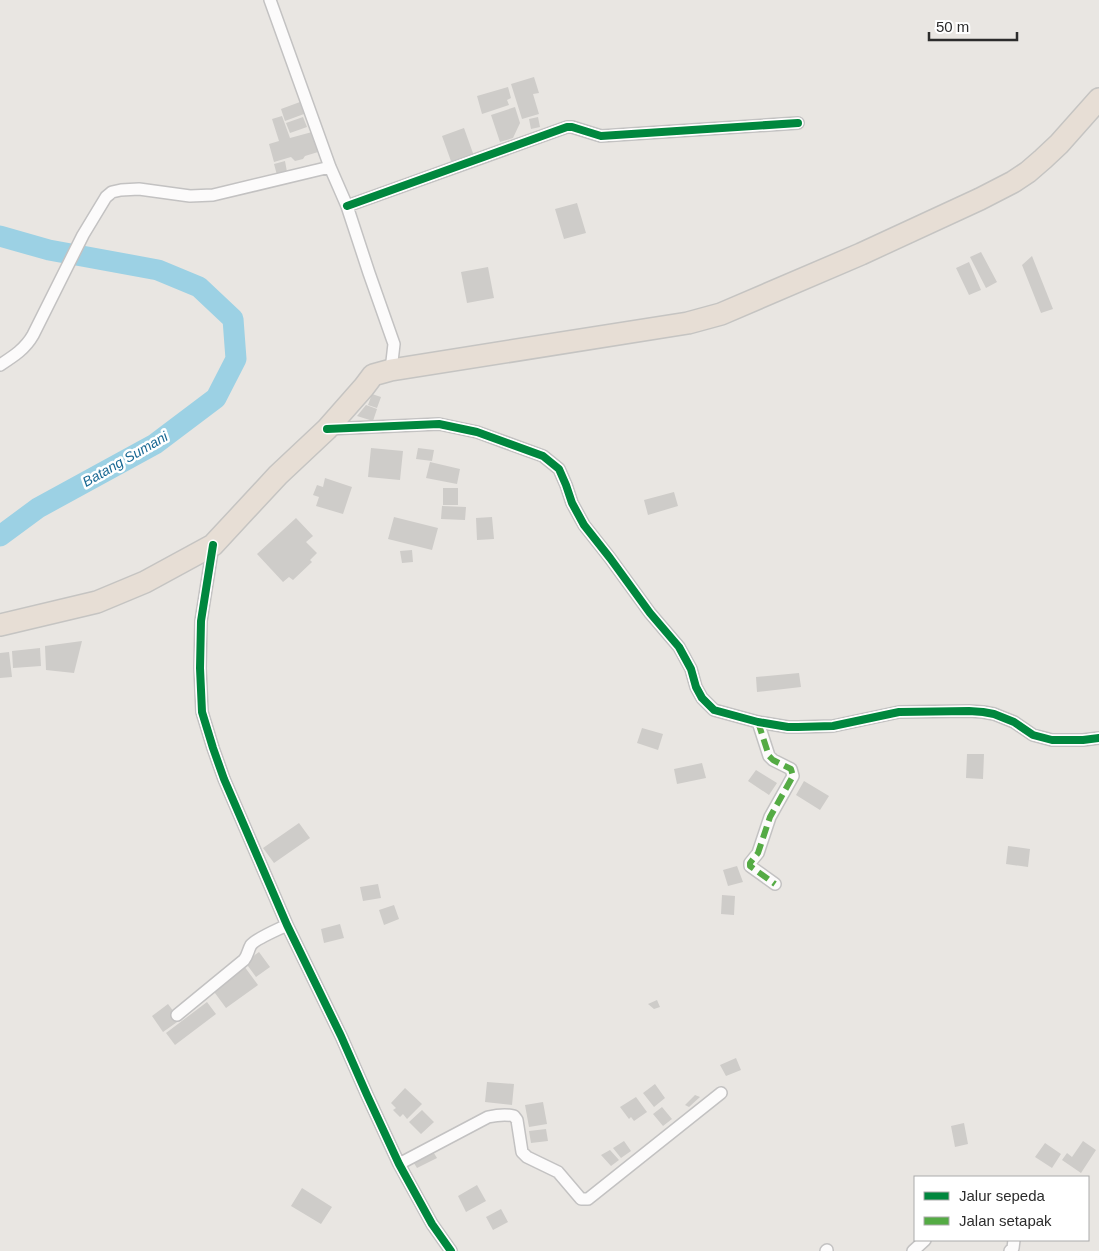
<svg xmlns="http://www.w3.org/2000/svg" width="1099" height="1251" font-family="Helvetica,sans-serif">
<rect width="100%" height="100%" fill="#e9e6e2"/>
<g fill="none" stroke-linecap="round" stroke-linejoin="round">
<path stroke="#9cd1e4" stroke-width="21" d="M0 236 49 250 158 270 199 287 233 319 236 359 216 398 155 444 38 508 0 536"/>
</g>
<path fill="#ceccc9" d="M534 77 539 93 533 94 539 114 522 119 511 84Z
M508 87 511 98 507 100 509 105 482 114 477 96Z
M300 102 304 114 285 121 281 109Z
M515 107 520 123 513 138 500 142 491 115Z
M282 116 290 138 312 132 318 152 305 156 303 159 295 161 291 157 274 162 269 144 279 141 272 119Z
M303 117 307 127 290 133 286 123Z
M538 117 540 127 531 129 529 119Z
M464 128 474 156 452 164 442 136Z
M285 161 287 172 277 175 274 164Z
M577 203 586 233 564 239 555 209Z
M981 252 997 282 986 288 970 257Z
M1032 256 1053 309 1041 313 1022 265Z
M969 262 981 290 969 295 956 268Z
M488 267 494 298 467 303 461 272Z
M372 394 381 397 377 408 368 405Z
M366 405 377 409 373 421 357 416Z
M371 448 403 451 400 480 368 477Z
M418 448 434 450 432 461 416 459Z
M430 462 460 469 457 484 426 478Z
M325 478 352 487 343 514 316 506 319 497 313 495 317 485 323 487Z
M443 488H458V505H443Z
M674 492 678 506 648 515 644 500Z
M442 506 466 507 465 520 441 519Z
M394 517 438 528 432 550 388 539Z
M492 517 494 539 477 540 476 518Z
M296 518 313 536 306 542 317 553 310 560 312 562 293 580 289 577 283 582 257 554Z
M412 550 413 562 402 563 400 551Z
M82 641 74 673 46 670 45 646Z
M40 648 41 666 13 668 12 651Z
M9 652 12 677 0 678V653Z
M799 673 801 687 757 692 756 677Z
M642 728 663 734 658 750 637 743Z
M967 754H984L983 779 966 778Z
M702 763 706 778 677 784 674 769Z
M756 770 777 783 769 795 748 781Z
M804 781 829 796 820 810 796 795Z
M299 823 310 838 274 863 263 848Z
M1008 846 1030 849 1028 867 1006 864Z
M737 866 743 882 728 886 723 870Z
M378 884 381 898 363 901 360 887Z
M722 895 735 896 734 915 721 914Z
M394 905 399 919 384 925 379 910Z
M340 924 344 938 324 943 321 929Z
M259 952 270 967 256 977 245 962Z
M244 966 258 985 226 1008 212 989Z
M657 1000 660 1007 654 1009 648 1004Z
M207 1002 216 1014 175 1045 166 1033Z
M168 1004 180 1020 163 1032 152 1016Z
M736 1058 741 1070 726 1076 720 1065Z
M487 1082 514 1084 512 1105 485 1102Z
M655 1084 665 1098 654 1107 643 1093Z
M405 1088 422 1104 407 1119 403 1114 400 1117 393 1110 396 1108 391 1103Z
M695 1095 700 1097 689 1107 685 1105Z
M636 1097 647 1112 634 1121 631 1117 629 1119 620 1107Z
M543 1102 547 1124 529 1127 525 1105Z
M662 1107 672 1119 663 1126 653 1114Z
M422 1110 434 1122 421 1134 409 1122Z
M964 1123 968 1144 955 1147 951 1126Z
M546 1129 548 1141 531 1143 529 1131Z
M624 1141 631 1151 621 1158 613 1148Z
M1083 1141 1096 1150 1081 1173 1062 1160 1067 1153 1072 1157Z
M1045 1143 1061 1154 1052 1168 1035 1157Z
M432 1150 437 1158 417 1168 412 1160Z
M610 1150 619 1160 611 1166 601 1155Z
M477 1185 486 1201 466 1212 458 1196Z
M302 1188 332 1207 321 1224 291 1206Z
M501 1209 508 1222 493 1230 486 1217Z"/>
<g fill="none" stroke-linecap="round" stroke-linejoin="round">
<defs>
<path id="street" d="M270 0 330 167 347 206 369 273 394 344 391 370
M347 206 567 127H572L601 136 798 123
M0 365C14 356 25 349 33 335L83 235 106 197 112 192 121 190 139 189 190 196 213 195 330 167
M327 429 439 424 477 432 543 456 559 469 566 485 572 503 584 525 610 558 650 613 679 647 691 669 696 687 702 698 714 710 758 722 788 727H798L833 726 899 712 969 711 983 712 994 714 1014 722 1033 735 1052 740H1083L1099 738
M213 545 201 621 200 668 202 712 213 748 224 779 287 925 341 1036 367 1095 399 1164 432 1224 451 1251
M758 722 769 756 773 760 791 769 793 776 770 817 758 853 750 863V866L775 884
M177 1015 244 960C248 955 248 950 251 945 255 939 279 929 287 925
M399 1164 488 1117C497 1115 506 1114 514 1116L517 1120 522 1152 527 1157 558 1172 581 1199H588L721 1093
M826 1251 827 1250
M913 1251 925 1240
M1010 1251 1013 1248 1014 1240"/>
<path id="highway" d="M0 625 97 602 145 582 213 545 278 475 327 429 364 387 373 375 391 370 688 323 721 314 861 254 980 199 1013 182 1028 172 1043 159 1059 144 1099 99"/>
</defs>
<use href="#street" stroke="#c3c2c2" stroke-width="14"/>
<use href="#highway" stroke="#c5c4c2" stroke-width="24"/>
<use href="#street" stroke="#fcfbfb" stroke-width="11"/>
<use href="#highway" stroke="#e7ded5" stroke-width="21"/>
<path stroke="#54ab44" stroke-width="6" stroke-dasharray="12 6" stroke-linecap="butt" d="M758 722 769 756 773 760 791 769 793 776 770 817 758 853 750 863V866L775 884"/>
<defs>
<path id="cycleway" d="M347 206 567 127H572L601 136 798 123
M327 429 439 424 477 432 543 456 559 469 566 485 572 503 584 525 610 558 650 613 679 647 691 669 696 687 702 698 714 710 758 722 788 727H798L833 726 899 712 969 711 983 712 994 714 1014 722 1033 735 1052 740H1083L1099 738
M213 545 201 621 200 668 202 712 213 748 224 779 287 925 341 1036 367 1095 399 1164 432 1224 451 1251"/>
</defs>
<use href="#cycleway" stroke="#fff" stroke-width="11"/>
<use href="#cycleway" stroke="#00873e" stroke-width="8"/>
</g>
<g text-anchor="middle" stroke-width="5" stroke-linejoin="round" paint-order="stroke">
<g font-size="14" font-style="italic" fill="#196893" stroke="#fff">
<text transform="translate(125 459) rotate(-30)" y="5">Batang Sumani</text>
</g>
</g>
<rect x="914" y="1176" width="175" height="65" fill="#ffffff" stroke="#ababab"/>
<rect x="924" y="1192" width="25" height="8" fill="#00873e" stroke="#ababab"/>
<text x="959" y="1201" font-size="15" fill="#2c2c2c">Jalur sepeda</text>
<rect x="924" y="1217" width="25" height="8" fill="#54ab44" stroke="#ababab"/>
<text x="959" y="1226" font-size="15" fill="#2c2c2c">Jalan setapak</text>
<path d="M929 32v8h88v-8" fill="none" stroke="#2c2c2c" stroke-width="2.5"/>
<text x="936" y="32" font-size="15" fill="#2c2c2c" stroke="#ffffff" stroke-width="4" paint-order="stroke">50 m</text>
</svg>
